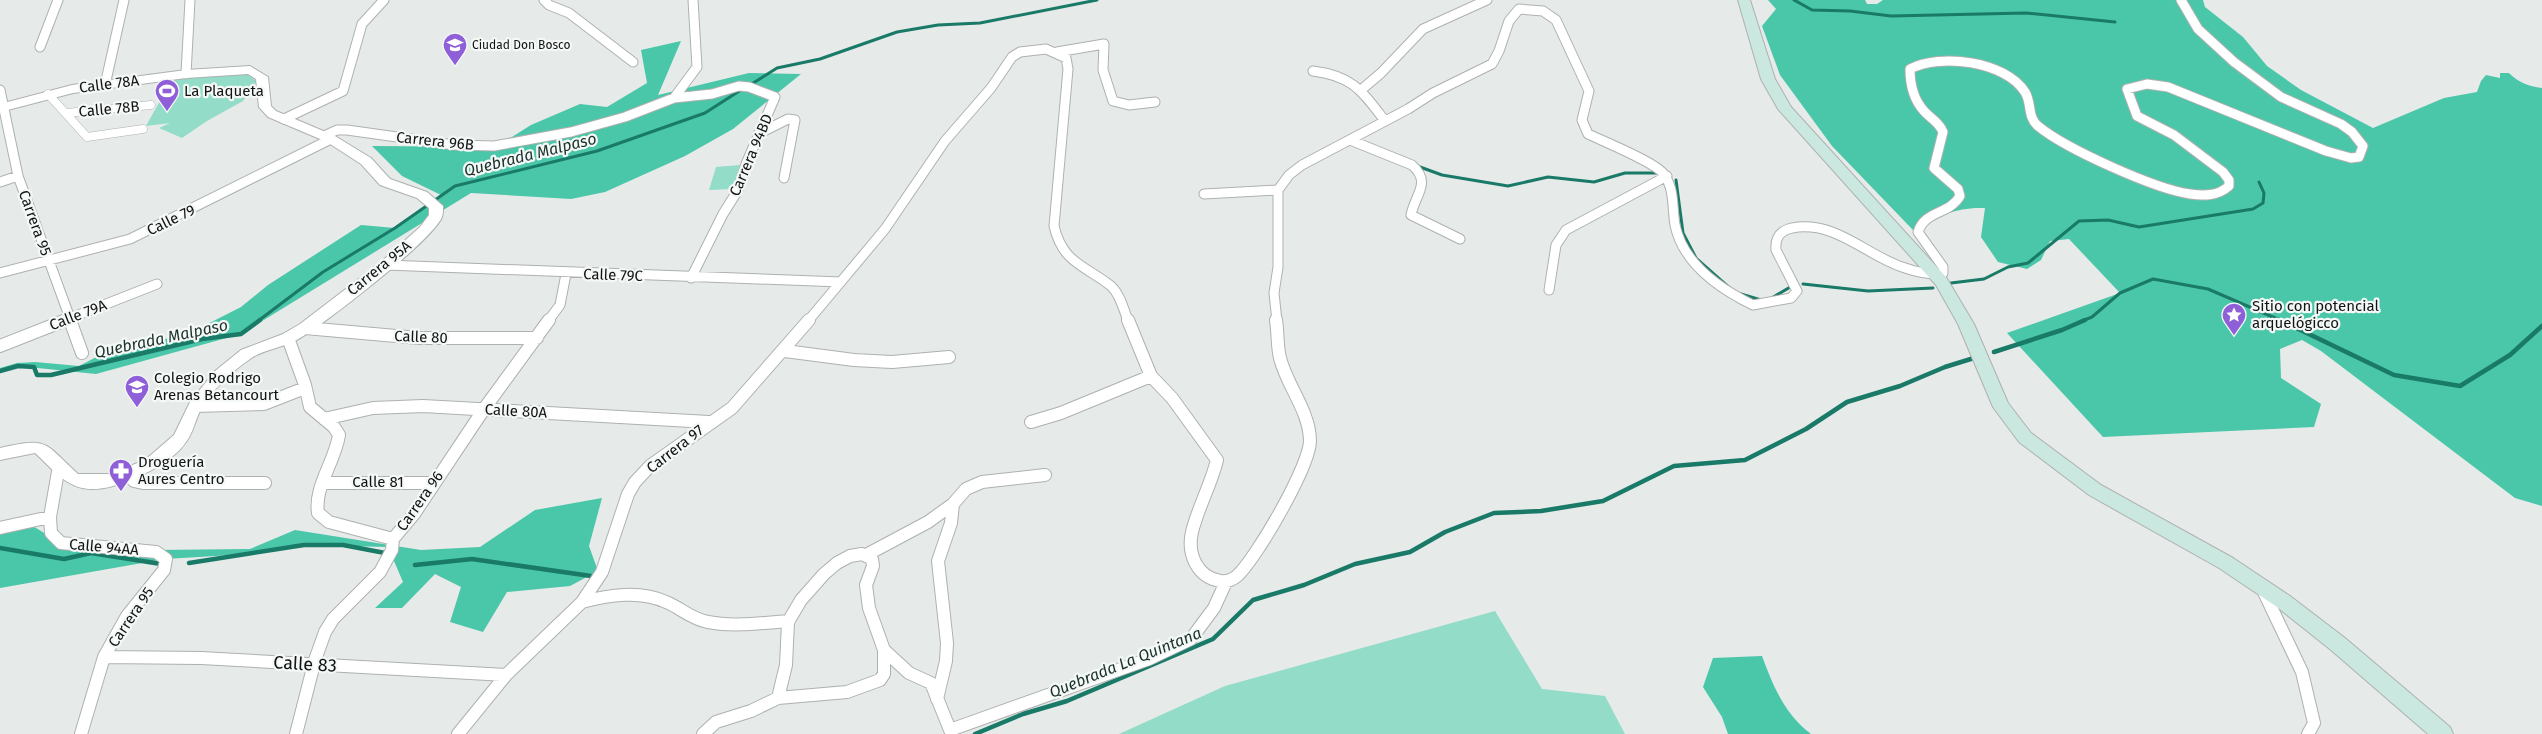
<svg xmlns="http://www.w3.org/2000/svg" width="2542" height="734" font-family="'Fira Sans',sans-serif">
<rect width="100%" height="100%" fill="#e6eae9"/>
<path fill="#93dcc7" d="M225 74 251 75 256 82 243 101 207 121 182 138 159 128 170 123 146 126 172 79Z
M740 165 733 189 709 190 716 167Z
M1495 611 1542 689 1605 696 1625 734H1119L1225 686Z"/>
<path fill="#4ac6a9" d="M1768 0H1865L1867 4H1877L1883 0H2203L2205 7 2243 37 2267 66 2301 90 2373 128 2444 98 2477 92 2481 81 2486 75 2500 78V73H2509C2519 83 2528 86 2542 88V506L2515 498 2321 351 2302 340 2280 349 2281 378 2321 404 2314 427 2103 437 2007 333 2120 293 2069 239 2050 241 2041 260 2027 269 1998 262 1981 237 1985 208C1954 207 1941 216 1914 231L1832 146 1780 75 1762 26 1776 9Z
M681 41 658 95 749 73 801 74 733 129 685 156 605 192 571 199 471 193 241 334 96 374 18 366 0 371V368L17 363 35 362 79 366 112 349 186 335 241 307 268 285 361 225 395 228 441 195 402 176 372 146 496 147 531 125 580 104 607 107 647 83 641 50Z
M602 498 589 546 598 571 570 586 507 592 483 632 450 622 461 587 435 574 402 608H375L403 582 388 547 304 545 249 554 165 559 0 588V530L28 523 62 544 157 550 250 549 295 530 421 550 480 547 535 510Z
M1762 656C1773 686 1785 715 1811 734H1728L1722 717 1703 687 1713 658Z"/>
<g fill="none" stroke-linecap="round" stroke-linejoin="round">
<path stroke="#197a67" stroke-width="3" d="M1794 0 1812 10 1850 11 1891 16 2026 13 2115 22
M750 85 777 68 820 59 897 32 938 25 980 23 1097 0
M1420 167 1442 175 1508 186 1548 177 1594 182 1625 173H1660
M1676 180 1683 233 1696 258 1731 289
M1951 283 1984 279 2008 267 2028 263 2079 221 2108 220 2139 227 2253 209 2263 203 2264 193 2259 182
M1803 284 1868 291 1933 288
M1741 294 1761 300
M1770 299 1792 286
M258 321 323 272 395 228 455 186 597 151 705 113 744 88
M2082 321 2092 317 2120 293 2153 279 2208 289 2282 321"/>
<path stroke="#197a67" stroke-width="4.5" d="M2280 320 2394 375 2460 386 2510 355 2542 326
M1994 352 2062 330 2085 320
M0 371 18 366 34 367 37 375H51L202 339 241 334 260 320
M0 548 64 559 91 553 161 564
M189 563 304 545H343L385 553
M415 565 472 559 591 576
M975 734 1023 714 1067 701 1213 639 1253 600 1304 585 1355 564 1410 552 1445 532 1494 513 1541 511 1603 501 1674 466 1745 460 1806 429 1847 402 1900 386 1945 367 1974 358"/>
<defs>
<path id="pedestrian" d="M48 94 87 137 143 129
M67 113 151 105"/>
<path id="minor-far1" d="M544 0 549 5 569 13 633 62
M40 47 58 0
M1057 52 1104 44 1103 70 1113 101 1129 105 1155 102
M1313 71C1353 76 1362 91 1385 121
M186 74 190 0
M105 85 124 0
M0 90 18 176 71 321
M1361 90 1381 73 1423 29 1487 0
M674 98 712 94 739 86 749 87 775 97 746 164 738 190 723 214 691 278
M284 119 343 91 362 24 384 0
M758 134 788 119 795 120 784 178
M324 136 337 130H347L454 145 494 146 571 132 625 117 674 98 697 67 693 0
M1350 140 1412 165C1432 183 1415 194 1411 215L1460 239
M0 182 18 176
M1204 194 1278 190
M386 265 841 282
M0 273 130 239 331 139
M1549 290 1556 245 1566 230 1667 176
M63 321 157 284
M548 321 560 305 566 274
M808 321 885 229 945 141 991 88 1012 57 1020 52 1046 49 1066 58 1068 69 1054 226C1063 264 1085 265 1111 286 1120 294 1124 310 1128 321
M1277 321 1274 293 1278 267V190L1289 175 1302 165 1408 109 1433 93 1492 64 1499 51 1509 21 1519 9 1543 11 1556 20 1589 91 1582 120 1588 134C1605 142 1652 161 1663 173 1675 188 1672 208 1675 225 1683 264 1720 289 1753 305L1791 298 1797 291 1776 250C1775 238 1779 231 1792 228 1835 220 1864 254 1902 267 1913 271 1932 276 1943 273V267L1918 232C1925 210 1949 215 1960 196L1958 189 1934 168 1943 132C1939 122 1931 119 1924 111 1914 100 1910 84 1910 69 1940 53 2005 61 2025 92 2032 103 2027 117 2038 126 2066 149 2155 189 2190 194 2204 196 2218 196 2229 186V180L2223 172 2174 135 2137 116 2127 89 2147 84 2168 87 2326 151 2351 158 2359 157 2363 146 2352 132 2341 124 2281 97 2234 62 2198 29 2181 0"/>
<path id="minor" d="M70 320 82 353
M1128 320 1151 376 1172 398 1217 460C1211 485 1198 507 1192 532 1187 554 1197 577 1220 581 1226 582 1232 580 1237 576 1256 559 1311 464 1310 440 1309 410 1287 386 1280 358 1277 346 1278 332 1276 320
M305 328 419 338H537
M288 338 305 385 310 407 334 427 339 435C335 462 314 486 318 513L329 522 393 539
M0 346 66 320
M785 351 854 360 892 362 949 357
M195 406 264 404 305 388
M324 419 373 408 423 406 709 422
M1031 422 1061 413 1151 376
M59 466 50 517 51 533 61 543 156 552 166 559 164 570 127 616 104 657 81 734
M128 475 134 481 143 483H265
M322 483H433
M0 528 50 517
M868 554 928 522 953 504 966 489 982 482 1045 475
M2262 588 2302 672 2314 723 2308 734
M582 602C609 595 640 590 666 602 681 608 691 619 708 622 734 627 762 623 789 621
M104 657 201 658 506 675
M778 698 786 665 788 622 801 600 824 574 837 563 850 556 862 554 872 559 873 566 866 585 869 608 884 650 909 673 931 683 950 730 1149 659 1191 639 1214 608 1226 582
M937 699 946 661 947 643 938 561 951 523 953 504
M296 734 315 660 325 632 333 619 380 572 392 550 393 539 414 514 484 409 549 320
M458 734 506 675 582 602 602 572 628 494 635 482 650 466 732 408 809 320
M703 734 716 722 751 711 778 698 847 692 880 680 884 674V650"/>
<path id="tertiary" d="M250 66 268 77 271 106 276 111 335 136 371 158 390 179 427 192 443 206C443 210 443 214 442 217 432 241 321 327 295 341 281 348 262 350 250 359 231 372 211 391 200 411 195 421 193 433 186 442 172 463 137 479 113 486 73 497 61 477 35 453L0 460V448C49 437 43 442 78 474H110L145 460 174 435 190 402 215 371 241 350 283 334 300 324 381 262 420 227 429 215V208L417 198 380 185 361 164 327 142 268 117 259 107 256 79 248 74 186 78 73 93 0 112V104L72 85 186 70Z"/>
<path id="secondary" d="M1738 0H1750L1775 79 1791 107 1946 277 1974 324 2008 403 2031 433 2101 485 2233 558 2290 596 2345 638 2450 727 2453 734H2428L2331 650 2277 607 2219 568 2089 495 2019 442 1993 407 1958 324 1936 285 1778 109 1761 79Z"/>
</defs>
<use href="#pedestrian" stroke="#adb1af" stroke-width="9"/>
<use href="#minor-far1" stroke="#adb1af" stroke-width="11"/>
<use href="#minor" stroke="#adb1af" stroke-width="14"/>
<use href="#tertiary" stroke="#adb1af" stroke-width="2"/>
<use href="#secondary" stroke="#adb1af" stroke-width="2"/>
<use href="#pedestrian" stroke="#fff" stroke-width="8"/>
<use href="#minor-far1" stroke="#fff" stroke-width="9"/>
<use href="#minor" stroke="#fff" stroke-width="12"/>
<use href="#tertiary" fill="#fff" fill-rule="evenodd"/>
<use href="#secondary" fill="#cae7e0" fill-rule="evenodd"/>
</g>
<defs>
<symbol id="school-pin" viewBox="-11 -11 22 30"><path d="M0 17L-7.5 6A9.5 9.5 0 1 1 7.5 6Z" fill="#8f5fd8" stroke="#f4f8f6"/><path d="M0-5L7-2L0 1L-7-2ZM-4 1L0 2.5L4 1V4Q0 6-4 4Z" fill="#fff"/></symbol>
<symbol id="stadium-pin" viewBox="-11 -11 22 30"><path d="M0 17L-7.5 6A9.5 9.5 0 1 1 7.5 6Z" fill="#8f5fd8" stroke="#f4f8f6"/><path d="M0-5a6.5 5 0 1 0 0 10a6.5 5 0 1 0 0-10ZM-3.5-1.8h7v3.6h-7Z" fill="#fff"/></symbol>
<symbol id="sight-pin" viewBox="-11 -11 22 30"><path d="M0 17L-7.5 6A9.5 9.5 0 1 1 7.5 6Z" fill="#8f5fd8" stroke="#f4f8f6"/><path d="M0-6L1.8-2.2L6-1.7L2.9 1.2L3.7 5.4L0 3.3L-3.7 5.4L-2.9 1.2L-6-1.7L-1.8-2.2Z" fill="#fff"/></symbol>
<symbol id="pharmacy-pin" viewBox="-11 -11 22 30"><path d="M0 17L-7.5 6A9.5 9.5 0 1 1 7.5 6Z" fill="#8f5fd8" stroke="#f4f8f6"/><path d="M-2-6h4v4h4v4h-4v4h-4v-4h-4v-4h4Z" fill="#fff"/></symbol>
</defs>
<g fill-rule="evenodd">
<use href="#school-pin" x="441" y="31" width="28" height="38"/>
<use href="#stadium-pin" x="153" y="77" width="28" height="38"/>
<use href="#sight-pin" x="2220" y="301" width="28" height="38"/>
<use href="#school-pin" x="123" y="373" width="28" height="38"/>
<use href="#pharmacy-pin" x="107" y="457" width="28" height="38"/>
</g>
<g text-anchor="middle" stroke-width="4.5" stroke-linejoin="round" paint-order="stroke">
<g font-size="12" fill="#121313" stroke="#f4f8f6" text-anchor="start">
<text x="472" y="49">Ciudad Don Bosco</text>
</g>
<g font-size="15" fill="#121313" stroke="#f4f8f6">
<text transform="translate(109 84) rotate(-7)" y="5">Calle 78A</text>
<text transform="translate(109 109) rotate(-5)" y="5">Calle 78B</text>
<text transform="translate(435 141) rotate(6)" y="5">Carrera 96B</text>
<text transform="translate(751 155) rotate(-67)" y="5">Carrera 94BD</text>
<text transform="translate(171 220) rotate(-26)" y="5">Calle 79</text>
<text transform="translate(35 223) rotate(70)" y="5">Carrera 95</text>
<text transform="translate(379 268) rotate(-39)" y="5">Carrera 95A</text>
<text transform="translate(613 275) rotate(2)" y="5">Calle 79C</text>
<text transform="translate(78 315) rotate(-21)" y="5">Calle 79A</text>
<text transform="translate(421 337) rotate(2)" y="5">Calle 80</text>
<text transform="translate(516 411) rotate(3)" y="5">Calle 80A</text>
<text transform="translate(675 449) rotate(-38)" y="5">Carrera 97</text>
<text x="378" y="487">Calle 81</text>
<text transform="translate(420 501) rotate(-55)" y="5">Carrera 96</text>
<text transform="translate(104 547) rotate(5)" y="5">Calle 94AA</text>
<text transform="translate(131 617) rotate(-56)" y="5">Carrera 95</text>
</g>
<g font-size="15" fill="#121313" stroke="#f4f8f6" text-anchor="start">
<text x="184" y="96">La Plaqueta</text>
<text x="2252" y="311">Sitio con potencial<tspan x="2252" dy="17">arquelógicco</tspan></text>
<text x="154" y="383">Colegio Rodrigo<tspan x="154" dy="17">Arenas Betancourt</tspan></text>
<text x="138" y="467">Droguería<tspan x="138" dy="17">Aures Centro</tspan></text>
</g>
<g font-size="16" font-style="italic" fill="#1d322c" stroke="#f4f8f6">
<text transform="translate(530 154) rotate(-14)" y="6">Quebrada Malpaso</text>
<text transform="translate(161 338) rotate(-12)" y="6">Quebrada Malpaso</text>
<text transform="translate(1125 662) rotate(-22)" y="6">Quebrada La Quintana</text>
</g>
<g font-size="18" fill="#121313" stroke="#f4f8f6">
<text transform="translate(305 664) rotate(3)" y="6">Calle 83</text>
</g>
</g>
</svg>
